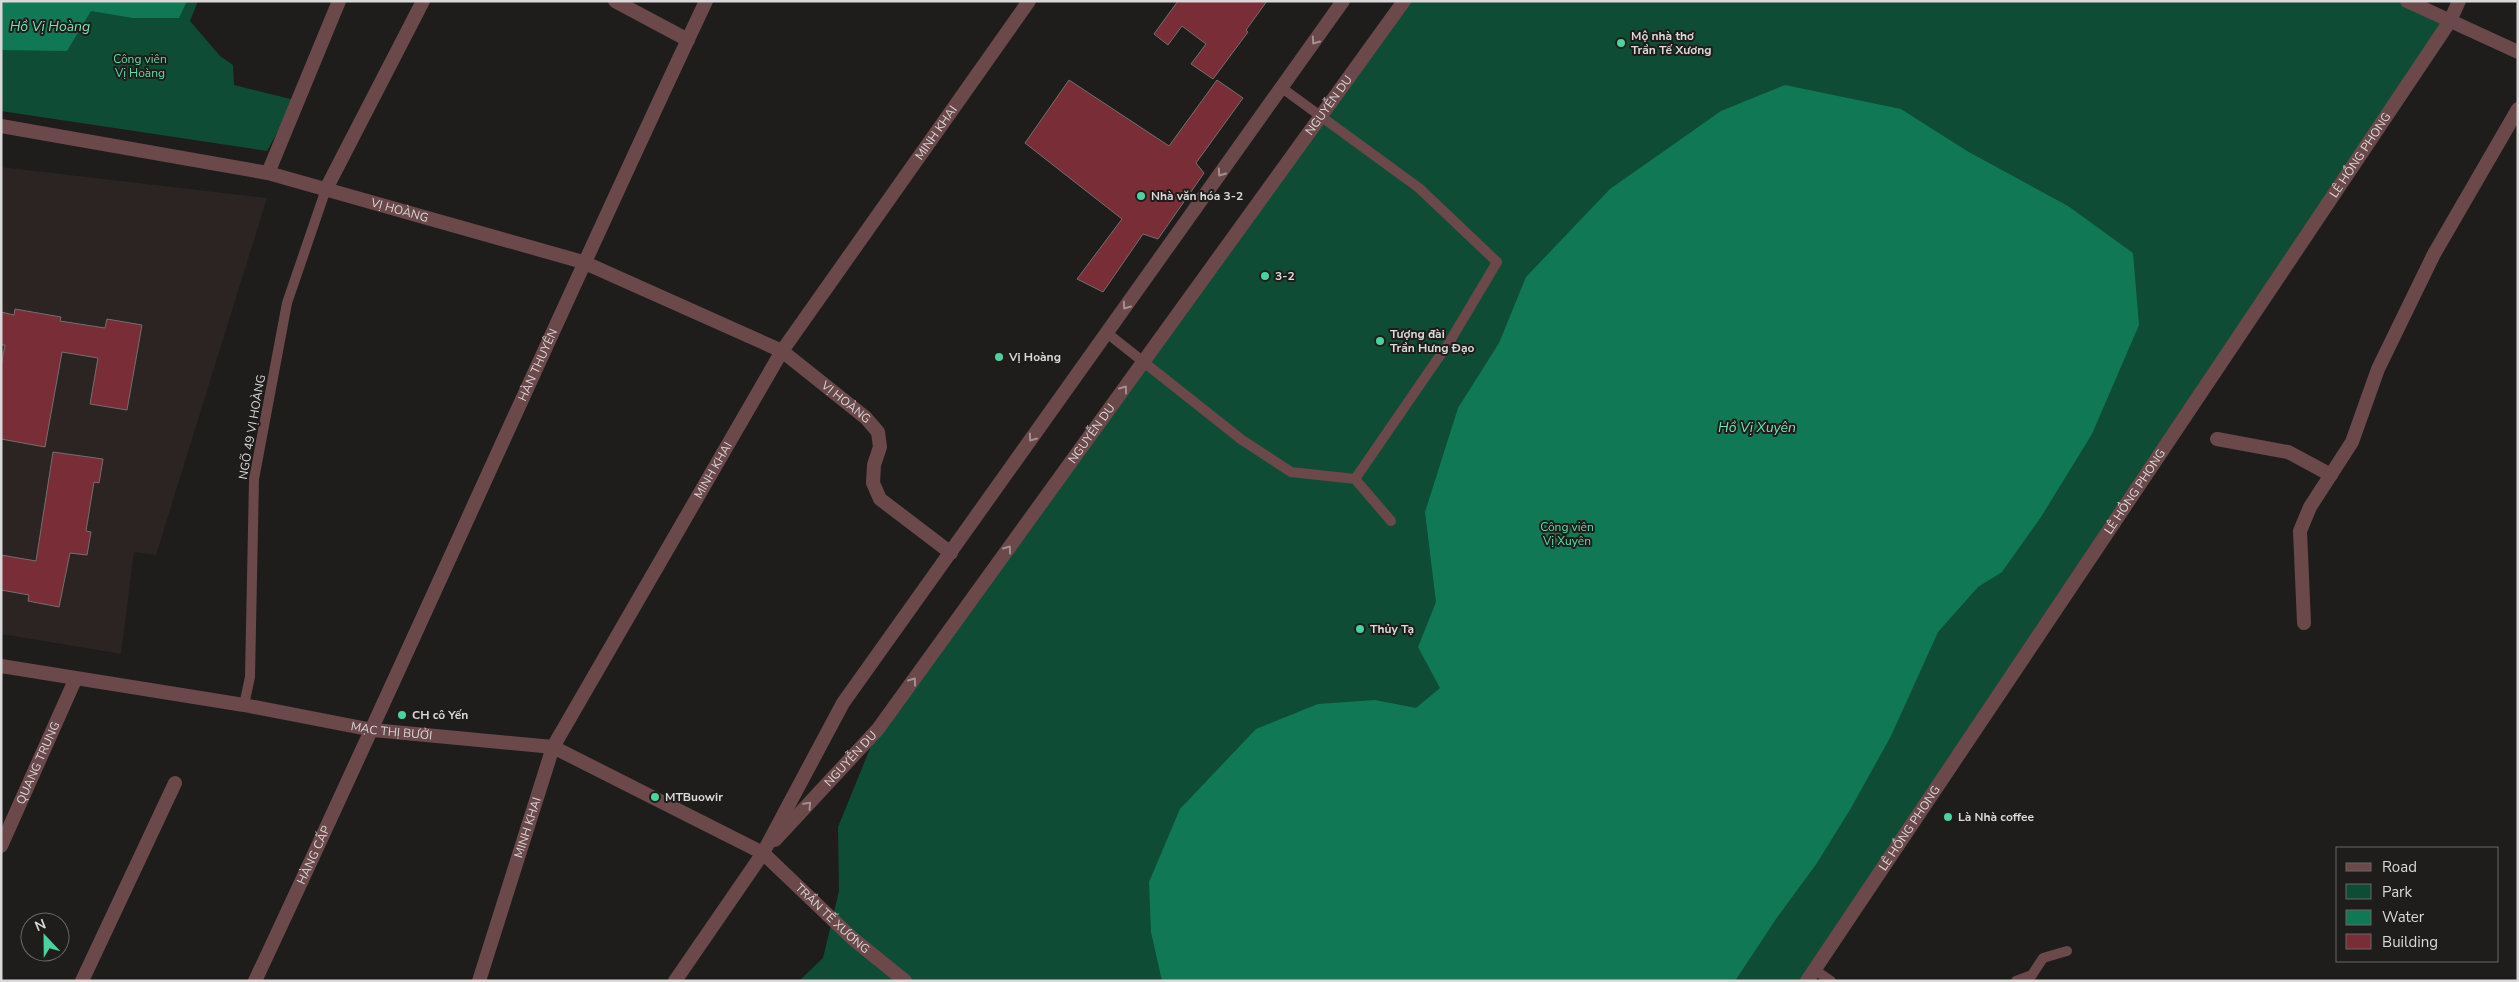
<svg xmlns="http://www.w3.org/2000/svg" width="2519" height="982" font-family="'Nunito Sans',sans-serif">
<rect width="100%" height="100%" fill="#1f1c1c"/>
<path fill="#2c2323" d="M1 167 267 198 156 555 134 552 121 654 1 634Z"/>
<path fill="#0f4c35" d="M1 1H198L190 21 220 56 233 65 234 85 295 100 267 151 1 111Z
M1404 1H2407L2450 21 1801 981H799L823 958 839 891 838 827 878 729Z"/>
<path fill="#107854" d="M1 1H187L179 18H133L91 11 67 51 1 50Z
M1785 85 1901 109 1967 151 2068 206 2133 253 2139 325 2092 434 2041 517 2002 572 1978 587 1938 632 1891 736 1851 808 1817 863 1776 919 1735 981H1162L1151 932 1149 882 1180 809 1256 729 1318 704 1375 700 1416 708 1440 688 1418 647 1436 602 1425 512 1458 408 1499 343 1526 277 1610 189 1721 111Z"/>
<path fill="#792d36" stroke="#736f6f" d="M1178 1H1267L1246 30 1248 32 1213 79 1191 64 1206 44 1182 26 1168 45 1154 34Z
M1069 80 1169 146 1217 80 1243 98 1196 163 1204 173 1158 239 1143 234 1103 292 1077 279 1122 219 1025 143Z
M15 309 61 317 60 321 105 328 107 319 142 325 127 410 90 404 98 358 62 352 45 447 1 439V366L5 345H1V312L14 315Z
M53 452 103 459 99 483 94 482 86 531 91 532 87 555 70 553 59 607 28 601 29 595 1 590V555L36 561Z"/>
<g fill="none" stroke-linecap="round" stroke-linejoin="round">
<path stroke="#6b484a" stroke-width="10" d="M1107 333 1242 440 1291 472 1355 479 1450 341 1497 262 1419 188 1282 88
M1355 479 1391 521
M244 705 250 677 254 479 287 303 326 189
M1815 970 1831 981
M2016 981 2032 975 2043 958 2067 951"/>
<g stroke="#6b484a" stroke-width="14">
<path d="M615 1 688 40"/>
<path d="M268 173 339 1"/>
<path d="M326 189 423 1"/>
<path id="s1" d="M782 351 866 418 878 432 880 447 874 465 873 483 880 499 951 553"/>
<path d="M2217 439 2288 452 2331 475"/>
<path d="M2304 623 2300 531 2310 507 2352 442 2378 369 2434 254 2518 109"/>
<path d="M82 981 175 783"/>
</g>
<g stroke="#6b484a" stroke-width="14">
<path d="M2407 1 2518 52"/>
<path id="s2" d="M1 126 268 173 583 262 782 351"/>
<path id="s3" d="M1 666 244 705 373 730 553 747 763 853 852 938 905 981"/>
<path id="s4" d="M775 840 878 729 1404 1"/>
<path id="s5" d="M1 846 75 680"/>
<path id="s6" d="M255 981C408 655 553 326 706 1"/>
<path id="s7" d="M479 981 553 747 782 351 1029 1"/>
<path d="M675 981 763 853 843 703 1343 1"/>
<path id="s8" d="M1807 981 2450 21 2459 1"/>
</g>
</g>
<defs><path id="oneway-chevron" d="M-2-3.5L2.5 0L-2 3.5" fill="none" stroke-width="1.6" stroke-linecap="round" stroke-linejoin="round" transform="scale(1.25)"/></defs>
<g stroke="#a29091">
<use href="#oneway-chevron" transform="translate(1315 41) rotate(125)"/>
<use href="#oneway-chevron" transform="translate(1221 173) rotate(125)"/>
<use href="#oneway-chevron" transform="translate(1126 306) rotate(125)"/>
<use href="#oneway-chevron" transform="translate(1124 389) rotate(-54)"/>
<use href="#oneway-chevron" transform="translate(1032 438) rotate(125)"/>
<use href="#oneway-chevron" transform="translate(1008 549) rotate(-54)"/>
<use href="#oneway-chevron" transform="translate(913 681) rotate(-54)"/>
<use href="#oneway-chevron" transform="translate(808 805) rotate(-47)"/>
</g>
<g fill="#49d49d" stroke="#1f1c1c" stroke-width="2">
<circle cx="1621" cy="43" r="5"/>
<circle cx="1141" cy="196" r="5"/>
<circle cx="1265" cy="276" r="5"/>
<circle cx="1380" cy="341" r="5"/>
<circle cx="999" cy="357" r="5"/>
<circle cx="1360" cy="629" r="5"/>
<circle cx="402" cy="715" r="5"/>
<circle cx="655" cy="797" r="5"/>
<circle cx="1948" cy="817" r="5"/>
</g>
<g text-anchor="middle" stroke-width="4" stroke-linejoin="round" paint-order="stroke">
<g font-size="12" font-weight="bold" fill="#dad8d8" stroke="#1f1c1c" text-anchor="start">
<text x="1631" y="40">Mộ nhà thơ<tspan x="1631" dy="14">Trần Tế Xương</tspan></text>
<text x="1151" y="200">Nhà văn hóa 3-2</text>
<text x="1275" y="280">3-2</text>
<text x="1390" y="338">Tượng đài<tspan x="1390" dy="14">Trần Hưng Đạo</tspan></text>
<text x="1009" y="361">Vị Hoàng</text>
<text x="1370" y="633">Thủy Tạ</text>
<text x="412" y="719">CH cô Yến</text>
<text x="665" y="801">MTBuowir</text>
<text x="1958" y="821">Là Nhà coffee</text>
</g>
<g font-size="12" fill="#5edba6" stroke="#1f1c1c">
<text x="140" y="63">Công viên<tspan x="140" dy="14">Vị Hoàng</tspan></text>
<text x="1567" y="531">Công viên<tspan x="1567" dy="14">Vị Xuyên</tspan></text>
</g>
<g font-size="12" fill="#dad8d8" stroke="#1f1c1c">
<text dy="4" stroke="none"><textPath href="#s4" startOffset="921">NGUYỄN DU</textPath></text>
<text dy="4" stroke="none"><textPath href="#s7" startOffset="970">MINH KHAI</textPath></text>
<text dy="4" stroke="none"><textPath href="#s8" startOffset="994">LÊ HỒNG PHONG</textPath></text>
<text dy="4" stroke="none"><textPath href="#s2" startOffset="408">VỊ HOÀNG</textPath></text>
<text dy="4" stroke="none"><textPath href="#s6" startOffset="678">HÀN THUYÊN</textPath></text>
<text dy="4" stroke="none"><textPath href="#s1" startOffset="82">VỊ HOÀNG</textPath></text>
<text transform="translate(252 427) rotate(-80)" y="4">NGÕ 49 VỊ HOÀNG</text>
<text dy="4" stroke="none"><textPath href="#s4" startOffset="516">NGUYỄN DU</textPath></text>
<text dy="4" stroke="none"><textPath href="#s7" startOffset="565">MINH KHAI</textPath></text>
<text dy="4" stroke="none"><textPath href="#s8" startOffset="589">LÊ HỒNG PHONG</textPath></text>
<text dy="4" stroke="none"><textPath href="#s3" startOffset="396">MẠC THỊ BƯỞI</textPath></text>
<text dy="4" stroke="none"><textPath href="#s4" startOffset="111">NGUYỄN DU</textPath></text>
<text dy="4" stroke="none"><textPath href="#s5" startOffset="91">QUANG TRUNG</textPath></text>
<text dy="4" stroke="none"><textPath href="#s7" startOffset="161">MINH KHAI</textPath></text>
<text dy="4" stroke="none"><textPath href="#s8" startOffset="184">LÊ HỒNG PHONG</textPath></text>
<text dy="4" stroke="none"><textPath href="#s6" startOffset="139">HÀNG CẤP</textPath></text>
<text dy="4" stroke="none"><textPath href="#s3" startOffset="889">TRẦN TẾ XƯƠNG</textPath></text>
</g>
<g font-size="14" font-style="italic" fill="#6be7b2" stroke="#1f1c1c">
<text x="50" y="31">Hồ Vị Hoàng</text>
<text x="1757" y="432">Hồ Vị Xuyên</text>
</g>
</g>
<rect width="2519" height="982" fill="none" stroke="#dad8d8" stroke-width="5"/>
<rect x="2336" y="847" width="162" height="115" fill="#1f1c1c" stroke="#6a6767"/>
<rect x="2346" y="863" width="25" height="8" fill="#6b484a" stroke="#6a6767"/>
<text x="2382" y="872" font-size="15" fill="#dad8d8">Road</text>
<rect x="2346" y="884" width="25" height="15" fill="#0f4c35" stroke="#6a6767"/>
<text x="2382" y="897" font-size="15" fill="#dad8d8">Park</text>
<rect x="2346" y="910" width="25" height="15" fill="#107854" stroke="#6a6767"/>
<text x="2382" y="922" font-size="15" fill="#dad8d8">Water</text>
<rect x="2346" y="934" width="25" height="15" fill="#792d36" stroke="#6a6767"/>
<text x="2382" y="947" font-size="15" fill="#dad8d8">Building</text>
<g transform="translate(45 937) rotate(338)"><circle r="24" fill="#1f1c1c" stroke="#6a6767"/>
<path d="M0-4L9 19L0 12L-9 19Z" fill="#49d49d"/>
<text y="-8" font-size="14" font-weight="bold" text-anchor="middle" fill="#dad8d8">N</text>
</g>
</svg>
